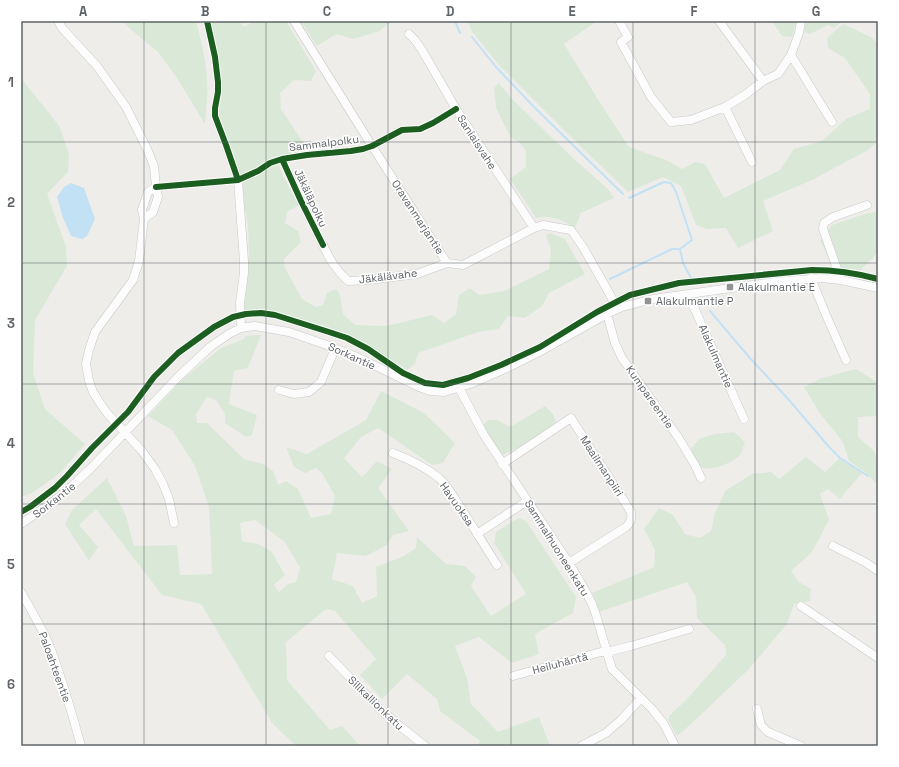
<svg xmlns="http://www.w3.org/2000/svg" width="899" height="767" font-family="'Space Grotesk',sans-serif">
<rect width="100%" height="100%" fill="#eeedea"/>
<path fill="#dae9d7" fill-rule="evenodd" d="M123 21H196C201 41 207 62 207 83 208 97 206 110 205 124L177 78 158 52 128 27Z
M209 21H239L244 27 254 21H286L316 71 311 81 294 80 280 93 281 109 305 145 304 154 283 157 278 159 281 172 299 205 287 212 285 223 298 231 301 242 284 259 285 268 302 299 316 307 323 305 327 293 336 289 340 294 343 314 355 325 386 326 432 315 444 323 456 314 459 295 470 288 479 295 504 291 549 269 551 249 546 236 550 233 565 239 585 274 549 293 542 306 525 318 508 316 499 329 478 332 418 353 415 364 407 370 354 338 325 326 272 313 259 311H244L249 254 248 225 239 178 220 124 218 114 221 82Z
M300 21H391L380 31 353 39 336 34 317 46 305 28Z
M468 21H597L564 44 599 101 629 147 666 160 682 169 695 162 705 164 724 198 780 170 794 149 822 141 846 119 870 109V94L845 58 828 48 827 38 843 24 871 37 878 44V141L868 150 812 180 763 201 773 231 738 248 726 228 707 229 696 225 681 186 663 177 628 192 577 143 499 65 471 30Z
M772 21H797L792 37 782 36Z
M806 21H842L834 28 828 25 810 34 804 32Z
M21 78 60 127 69 155 68 172 47 194 66 246 67 266 35 320 33 373 45 409 85 444 59 474 32 493 21 497Z
M499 83 511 98 574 159 608 189 614 198 581 213 575 228C561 220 553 215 536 218L510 179 526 167V151L519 142 511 138 496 108 494 88Z
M878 211V252L861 270 833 268 820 240 832 225 865 214Z
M255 335H261L248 368 234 371 229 404 257 415 252 435 246 437 225 423V414L216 400 207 397 196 414 197 423H207L244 459 263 464 273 471 278 485 286 481 298 489 311 518 331 514 335 496 322 473 316 468 305 473 294 467 286 447 307 454 366 420 381 391 424 413 455 443 443 463 432 465 378 428 361 437 344 458 362 477 377 461 392 469 378 488 409 531 393 535 387 545 366 556 337 553 332 579 353 586 362 603 377 596 376 567 404 556 416 548 417 537 446 564 465 566 476 577 471 586 491 616 526 594 494 543 496 532 518 518 526 521 576 597 573 613 535 634 539 654 512 663 479 637 455 646 467 678 471 704 498 732 539 717 550 746H477L480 741 440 711 437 699 407 674 382 699 360 675 376 659 335 611 326 609 286 642 287 680 330 730 342 726 360 746H296L272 723 201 604 162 595 96 509 79 525 98 547 89 561 65 524 72 510 107 478 126 516 134 546 177 545 180 575 212 574 209 507 195 466 172 430 148 416 184 378 221 348 244 339 245 336ZM255 520 285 542 300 568 296 582 288 584 279 592 274 585 285 575 272 552 258 544 242 541 240 523Z
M856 369 878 383V416L858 417V437L874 451 878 463V485L866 473 849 461 843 442 821 415 804 387 822 378Z
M545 406 553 414 556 422 534 440 503 455 497 452 483 425 488 420H497L510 427Z
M734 432 745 442C743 446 742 453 739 456 732 463 712 471 703 468 696 465 694 455 691 449L699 439 715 434Z
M806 457 825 472 840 458 862 473 840 499 828 489 820 494 829 520 812 552 791 571 799 582 811 589 810 601 794 604 787 624 749 669 691 724 677 736 668 719 670 715 687 699 726 655 725 645 697 618 696 597 687 582 599 612 597 603 592 593 654 567 655 550 644 529 659 508 673 515 685 534 700 538 711 531 715 513 725 491 752 474 771 472 779 479Z"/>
<path fill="#c3e1f4" d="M71 183 84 188 95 219 87 236 82 239 71 236 63 218 57 197 64 187Z"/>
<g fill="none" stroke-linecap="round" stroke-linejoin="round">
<path stroke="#c3e1f4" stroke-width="2" d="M455 21 460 33
M472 37 496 67 534 107 623 194
M629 198 664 182 671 183 676 192 692 240 680 249 683 263 691 278
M610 279 672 249H680
M710 311 749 357 789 400 830 448 840 458 868 476"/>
<defs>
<path id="street" d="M58 21 62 28 97 66 126 107 147 149 154 166 156 187 148 192 142 210 144 219 139 261 133 280 95 332 89 350 86 364 89 381 93 392 100 403 107 413 142 451 155 469 163 484 169 499 174 523
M294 21 372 146 447 263 463 265 534 228 543 225 571 230 583 247 604 284 614 302V310
M619 21 628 37 621 42 651 97 671 122 691 120 725 107 745 95 763 81 778 74 791 55 799 33 801 21
M719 21 763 81
M409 34 415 40 422 50 456 109 534 228
M791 55 832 122
M725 107 752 162
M238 180 244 261V273L240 303 241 328
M144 219 153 212 158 197 156 187
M323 245C330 260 335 269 348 281L368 280 417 274 447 263
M811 278 826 315 846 360
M841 280 823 229 824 223 833 217 867 205
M688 294 744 419
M607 314 615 343 622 358 678 437 695 465 701 478
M459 388 484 435 569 563 584 588 592 604 596 615 612 669 652 709 664 724 675 746
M279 390 294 394 309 392 321 382 335 349
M393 453C409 459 425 467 439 478 447 485 453 496 459 505 472 525 484 545 497 565
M502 464 571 418 631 512C632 519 631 522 626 527L569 563
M21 524 54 501 72 486 92 467 179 376 210 347 229 334 241 328 254 326 289 332 324 344 357 357 419 387 430 391 444 392 470 384 507 368 541 351 607 314 622 307 653 299 774 282 821 278 841 280 878 288
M477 534 527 501
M833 546 865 562 878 571
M21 592C31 610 42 628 50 647 62 679 72 713 81 746
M801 606 878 658
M329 656 382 711 401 727 425 746
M513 676 601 652H607L631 646 689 629
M757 709 761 725 768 732 801 746
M581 746 606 733 621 720 641 698"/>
</defs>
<use href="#street" stroke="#c9c9c9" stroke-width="9"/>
<use href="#street" stroke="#fcfcfc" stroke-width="8"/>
<defs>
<path id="cycleway" d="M207 21 215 57 218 82V92L215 108V116L226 145 238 180
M282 159 301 201 323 245
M156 187 238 180 258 171 270 163 282 159 307 155 351 151 363 149 372 146 402 130 420 129 433 123 456 109
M21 512 30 507 55 488 67 476 92 448 128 412 154 377 178 353 214 327 233 317 246 314 261 313 275 315 329 332 347 338 368 349 403 373 425 383 443 385 468 378 501 365 540 347 597 312 630 295 679 283 812 270C835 270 856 273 878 279"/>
</defs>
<use href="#cycleway" stroke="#fff" stroke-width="8"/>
<use href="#cycleway" stroke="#1b5e20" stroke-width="6"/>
</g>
<path fill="none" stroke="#5f6367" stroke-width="1" stroke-opacity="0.55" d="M144 21V746M266 21V746M388 21V746M511 21V746M633 21V746M755 21V746M21 142H878M21 263H878M21 384H878M21 504H878M21 624H878"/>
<g fill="#919395" stroke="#fff" stroke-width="1.5">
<rect x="726" y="283" width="8" height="8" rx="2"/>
<rect x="644" y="297" width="8" height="8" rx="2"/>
</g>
<g text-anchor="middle" stroke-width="3" stroke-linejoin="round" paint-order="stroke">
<g font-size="11" fill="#5f6367" stroke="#fff">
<text transform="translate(477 142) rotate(57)" y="4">Saniaisvahe</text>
<text transform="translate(324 143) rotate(-7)" y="4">Sammalpolku</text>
<text transform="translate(311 198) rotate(65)" y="4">Jäkäläpolku</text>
<text transform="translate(418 217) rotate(57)" y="4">Oravanmarjantie</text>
<text transform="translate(388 276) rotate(-7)" y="4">Jäkälävahe</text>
<text transform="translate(352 356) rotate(24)" y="4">Sorkantie</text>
<text transform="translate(716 356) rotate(66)" y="4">Alakulmantie</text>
<text transform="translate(650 397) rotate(55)" y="4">Kumpareentie</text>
<text transform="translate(602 466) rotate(57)" y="4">Maailmanpiiri</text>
<text transform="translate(54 500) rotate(-38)" y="4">Sorkantie</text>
<text transform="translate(457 504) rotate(55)" y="4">Havuoksa</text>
<text transform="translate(557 548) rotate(58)" y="4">Sammalhuoneenkatu</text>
<text transform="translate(560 663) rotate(-15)" y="4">Heiluhäntä</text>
<text transform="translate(55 667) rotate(70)" y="4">Paloahteentie</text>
<text transform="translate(376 703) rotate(44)" y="4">Silikallionkatu</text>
</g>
<g font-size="11" fill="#5f6367" stroke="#fff" text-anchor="start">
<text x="738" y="291">Alakulmantie E</text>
<text x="656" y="305">Alakulmantie P</text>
</g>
</g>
<rect width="899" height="767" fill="none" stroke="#ffffff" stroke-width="44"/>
<rect x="22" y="22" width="855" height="723" fill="none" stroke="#5f6367" stroke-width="1.5"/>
<g font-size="13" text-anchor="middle" font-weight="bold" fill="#5f6367">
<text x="83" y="16">A</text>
<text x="205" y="16">B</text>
<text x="327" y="16">C</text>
<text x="450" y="16">D</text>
<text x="572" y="16">E</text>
<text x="694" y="16">F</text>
<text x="816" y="16">G</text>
<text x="11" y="87">1</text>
<text x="11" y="207">2</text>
<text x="11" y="328">3</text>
<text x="11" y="448">4</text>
<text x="11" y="569">5</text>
<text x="11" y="689">6</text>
</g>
</svg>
